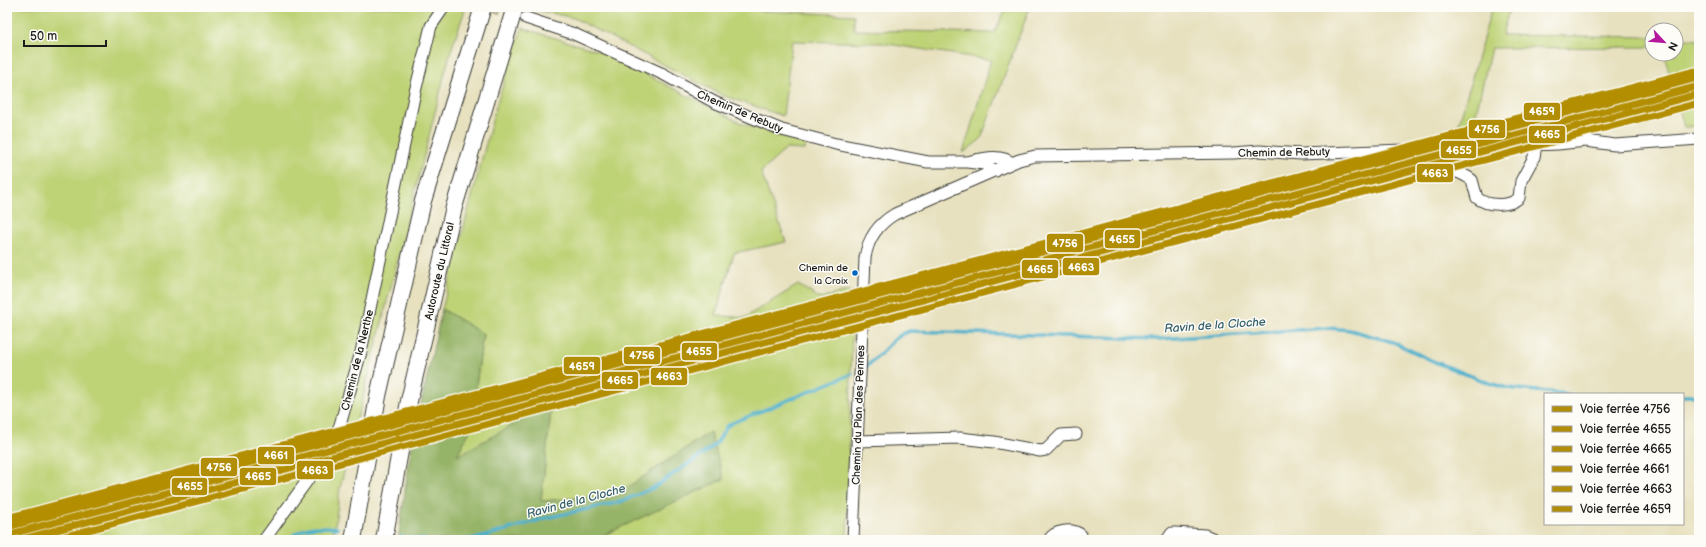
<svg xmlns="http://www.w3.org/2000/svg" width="1706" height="547" font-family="'Balsamiq Sans',sans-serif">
<rect width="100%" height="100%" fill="#fdfcf7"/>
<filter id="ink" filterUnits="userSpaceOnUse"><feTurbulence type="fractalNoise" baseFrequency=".025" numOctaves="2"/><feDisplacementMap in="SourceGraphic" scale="8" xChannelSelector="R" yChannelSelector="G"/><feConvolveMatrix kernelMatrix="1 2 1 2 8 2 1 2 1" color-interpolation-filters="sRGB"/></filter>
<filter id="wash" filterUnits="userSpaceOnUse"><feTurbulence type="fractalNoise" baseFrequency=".012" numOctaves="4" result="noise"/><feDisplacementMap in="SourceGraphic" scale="16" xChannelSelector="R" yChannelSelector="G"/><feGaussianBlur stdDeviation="0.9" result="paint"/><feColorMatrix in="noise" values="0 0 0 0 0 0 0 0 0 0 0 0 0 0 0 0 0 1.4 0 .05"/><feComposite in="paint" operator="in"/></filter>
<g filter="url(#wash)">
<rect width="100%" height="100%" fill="#e7e1bf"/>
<path fill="#bed276" stroke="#6d7749" d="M7 7H466L450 53 340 488 333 540H7Z
M529 7H740L763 11 854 15V30L994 33 1007 7H1030L981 139 963 153 991 60 881 43 792 41 783 116 724 96 574 18 528 8Z
M1492 7H1510L1502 35 1652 37V47L1491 48 1470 140 1454 141Z
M522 28 602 52 743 124 806 144 804 150 786 149 761 172 786 242 734 253 716 315 744 318 798 285 821 299 842 292H853L847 540H600L601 537 710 432 616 495 541 501 456 456 470 430 483 334 442 309 496 106Z
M1676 38 1699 40V126L1684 127 1664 54H1676Z"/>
<path fill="#96b467" stroke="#596842" d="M442 309 483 334 470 430 457 456 552 403 541 501 616 495 710 432 724 479 602 536 600 540H398L411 449Z"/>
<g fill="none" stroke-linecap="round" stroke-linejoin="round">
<path stroke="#4db0cc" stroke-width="3.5" d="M865 367C882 357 890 337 910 331L1159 339 1328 328 1350 330 1393 342 1435 362 1489 383 1507 388 1567 394
M1683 396H1699
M401 537 426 540
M287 540C304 525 316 526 337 528
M464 540 479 538 546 518 620 502 653 488 710 449 718 441 726 427 732 423 852 374"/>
</g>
</g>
<g filter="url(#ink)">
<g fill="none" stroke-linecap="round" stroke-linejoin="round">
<path stroke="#beba9e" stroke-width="11" stroke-dasharray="11 5.5" stroke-linecap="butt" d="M489 7 519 16"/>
<defs>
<path id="minor" d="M526 18 574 34 663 74 714 102 782 130 836 144 928 162H967
M1438 148C1440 174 1455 167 1472 180L1477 198C1487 206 1509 207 1519 198L1521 181 1534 157 1536 145
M996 171 984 164 967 162C981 159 1000 153 1012 163
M857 441 960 438 994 442 1040 451 1046 450 1061 435 1076 434
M264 540 320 463 331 446 340 425 361 352 415 92 431 26 444 7
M853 540 865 258C868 238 878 224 895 214L1019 160 1035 156 1234 153 1259 151 1301 154 1558 144 1586 141 1615 145 1699 139
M1049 540C1054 530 1073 528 1081 535L1082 540
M1167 540 1172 533H1175L1205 535 1212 538 1213 540"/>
<path id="highway" d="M353 540 378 396 423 201 483 7
M384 540 409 401 454 207 515 7"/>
</defs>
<use href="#minor" stroke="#3a3a34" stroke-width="13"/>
<use href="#highway" stroke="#3a3a34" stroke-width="18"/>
<use href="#minor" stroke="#fff" stroke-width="11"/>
<use href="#highway" stroke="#fff" stroke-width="16"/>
<defs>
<path id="rail-1" d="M7 523 1028 253 1472 133 1699 74"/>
<path id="rail-2" d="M7 535 1699 86"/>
<path id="rail-3" d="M19 540 1699 94"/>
<path id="rail-4" d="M7 527 1697 78"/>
<path id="rail-5" d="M51 540 1699 103"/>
<path id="rail-6" d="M7 518 1695 71"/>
</defs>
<use href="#rail-1" stroke="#fdfcf7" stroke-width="10"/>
<use href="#rail-2" stroke="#fdfcf7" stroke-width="10"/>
<use href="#rail-3" stroke="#fdfcf7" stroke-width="10"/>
<use href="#rail-4" stroke="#fdfcf7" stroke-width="10"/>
<use href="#rail-5" stroke="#fdfcf7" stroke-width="10"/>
<use href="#rail-6" stroke="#fdfcf7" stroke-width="10"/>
<use href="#rail-1" stroke="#b28e06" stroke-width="7"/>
<use href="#rail-2" stroke="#b28e06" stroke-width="7"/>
<use href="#rail-3" stroke="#b28e06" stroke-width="7"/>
<use href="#rail-4" stroke="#b28e06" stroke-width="7"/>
<use href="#rail-5" stroke="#b28e06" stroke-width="7"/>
<use href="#rail-6" stroke="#b28e06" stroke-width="7"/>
</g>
</g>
<circle fill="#0065bd" stroke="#fdfcf7" stroke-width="1.5" cx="855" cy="273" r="3.5"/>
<g text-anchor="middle" stroke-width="3" stroke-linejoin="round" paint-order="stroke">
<g font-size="10" fill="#1c1c1c" stroke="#fdfcf7" text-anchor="end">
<text x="848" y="271">Chemin de<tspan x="848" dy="13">la Croix</tspan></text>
</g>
<g font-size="11" fill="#1c1c1c" stroke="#fdfcf7">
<text transform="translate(740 111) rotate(23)" y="4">Chemin de Rebuty</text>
<text transform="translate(1284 152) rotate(-1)" y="4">Chemin de Rebuty</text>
<text transform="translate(439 271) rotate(-77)" y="4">Autoroute du Littoral</text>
<text transform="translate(357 360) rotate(-76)" y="4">Chemin de la Nerthe</text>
<text transform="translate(858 415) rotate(-88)" y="4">Chemin du Plan des Pennes</text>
</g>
<g font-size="12" font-style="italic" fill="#325f6b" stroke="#fdfcf7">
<text transform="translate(1215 325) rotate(-4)" y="4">Ravin de la Cloche</text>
<text transform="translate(576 501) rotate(-15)" y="4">Ravin de la Cloche</text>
</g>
</g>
<g stroke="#fdfcf7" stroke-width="1.5">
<rect x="1523" y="102" width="38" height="19" rx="4" fill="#b28e06"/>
<rect x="1468" y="119" width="38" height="20" rx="4" fill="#b28e06"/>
<rect x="1528" y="125" width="38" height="19" rx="4" fill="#b28e06"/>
<rect x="1440" y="140" width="37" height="19" rx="4" fill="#b28e06"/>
<rect x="1416" y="163" width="38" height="20" rx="4" fill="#b28e06"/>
<rect x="1104" y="229" width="37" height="20" rx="4" fill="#b28e06"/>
<rect x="1046" y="233" width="38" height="20" rx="4" fill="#b28e06"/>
<rect x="1062" y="257" width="38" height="19" rx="4" fill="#b28e06"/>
<rect x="1021" y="259" width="38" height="20" rx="4" fill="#b28e06"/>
<rect x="681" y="342" width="37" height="19" rx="4" fill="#b28e06"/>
<rect x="623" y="346" width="38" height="19" rx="4" fill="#b28e06"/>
<rect x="563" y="356" width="38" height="19" rx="4" fill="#b28e06"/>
<rect x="650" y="367" width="38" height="19" rx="4" fill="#b28e06"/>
<rect x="601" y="371" width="38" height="19" rx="4" fill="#b28e06"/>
<rect x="257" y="446" width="38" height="19" rx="4" fill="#b28e06"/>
<rect x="200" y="457" width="38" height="20" rx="4" fill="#b28e06"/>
<rect x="296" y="460" width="38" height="20" rx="4" fill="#b28e06"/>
<rect x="239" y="467" width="38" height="19" rx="4" fill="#b28e06"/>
<rect x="171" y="477" width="37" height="19" rx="4" fill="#b28e06"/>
</g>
<g font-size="11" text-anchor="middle" font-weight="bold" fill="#fff">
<text x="1542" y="115">4659</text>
<text x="1487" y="133">4756</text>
<text x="1547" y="138">4665</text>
<text x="1459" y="154">4655</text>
<text x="1435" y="177">4663</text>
<text x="1122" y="243">4655</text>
<text x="1065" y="247">4756</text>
<text x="1081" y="271">4663</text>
<text x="1040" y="273">4665</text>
<text x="699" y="355">4655</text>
<text x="642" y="359">4756</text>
<text x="582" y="370">4659</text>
<text x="669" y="380">4663</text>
<text x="620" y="384">4665</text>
<text x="276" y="459">4661</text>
<text x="219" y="471">4756</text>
<text x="315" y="474">4663</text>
<text x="258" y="480">4665</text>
<text x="190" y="490">4655</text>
</g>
<rect width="1706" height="547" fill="none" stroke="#fdfcf7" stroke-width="24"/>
<rect x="1544" y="393" width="140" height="132" fill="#fdfcf7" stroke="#a3a29f"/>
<rect x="1552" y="406" width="20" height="6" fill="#b28e06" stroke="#a3a29f"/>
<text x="1580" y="413" font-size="12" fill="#1c1c1c">Voie ferrée 4756</text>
<rect x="1552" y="426" width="20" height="6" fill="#b28e06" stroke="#a3a29f"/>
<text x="1580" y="433" font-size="12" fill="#1c1c1c">Voie ferrée 4655</text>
<rect x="1552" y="446" width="20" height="6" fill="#b28e06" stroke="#a3a29f"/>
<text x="1580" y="453" font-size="12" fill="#1c1c1c">Voie ferrée 4665</text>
<rect x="1552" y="466" width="20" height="6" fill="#b28e06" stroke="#a3a29f"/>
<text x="1580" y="473" font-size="12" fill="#1c1c1c">Voie ferrée 4661</text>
<rect x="1552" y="486" width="20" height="6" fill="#b28e06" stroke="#a3a29f"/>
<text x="1580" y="493" font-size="12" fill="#1c1c1c">Voie ferrée 4663</text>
<rect x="1552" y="506" width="20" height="6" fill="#b28e06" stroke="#a3a29f"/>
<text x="1580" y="513" font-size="12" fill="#1c1c1c">Voie ferrée 4659</text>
<g transform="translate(1664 42) rotate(116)"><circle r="19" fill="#fdfcf7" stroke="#a3a29f"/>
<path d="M0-3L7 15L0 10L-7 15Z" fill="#b5179e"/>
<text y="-6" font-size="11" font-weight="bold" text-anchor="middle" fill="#1c1c1c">N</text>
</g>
<path d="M24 40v6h82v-6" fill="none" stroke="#1c1c1c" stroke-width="2"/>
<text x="30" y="40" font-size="12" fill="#1c1c1c" stroke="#fdfcf7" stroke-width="3" paint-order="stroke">50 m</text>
</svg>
